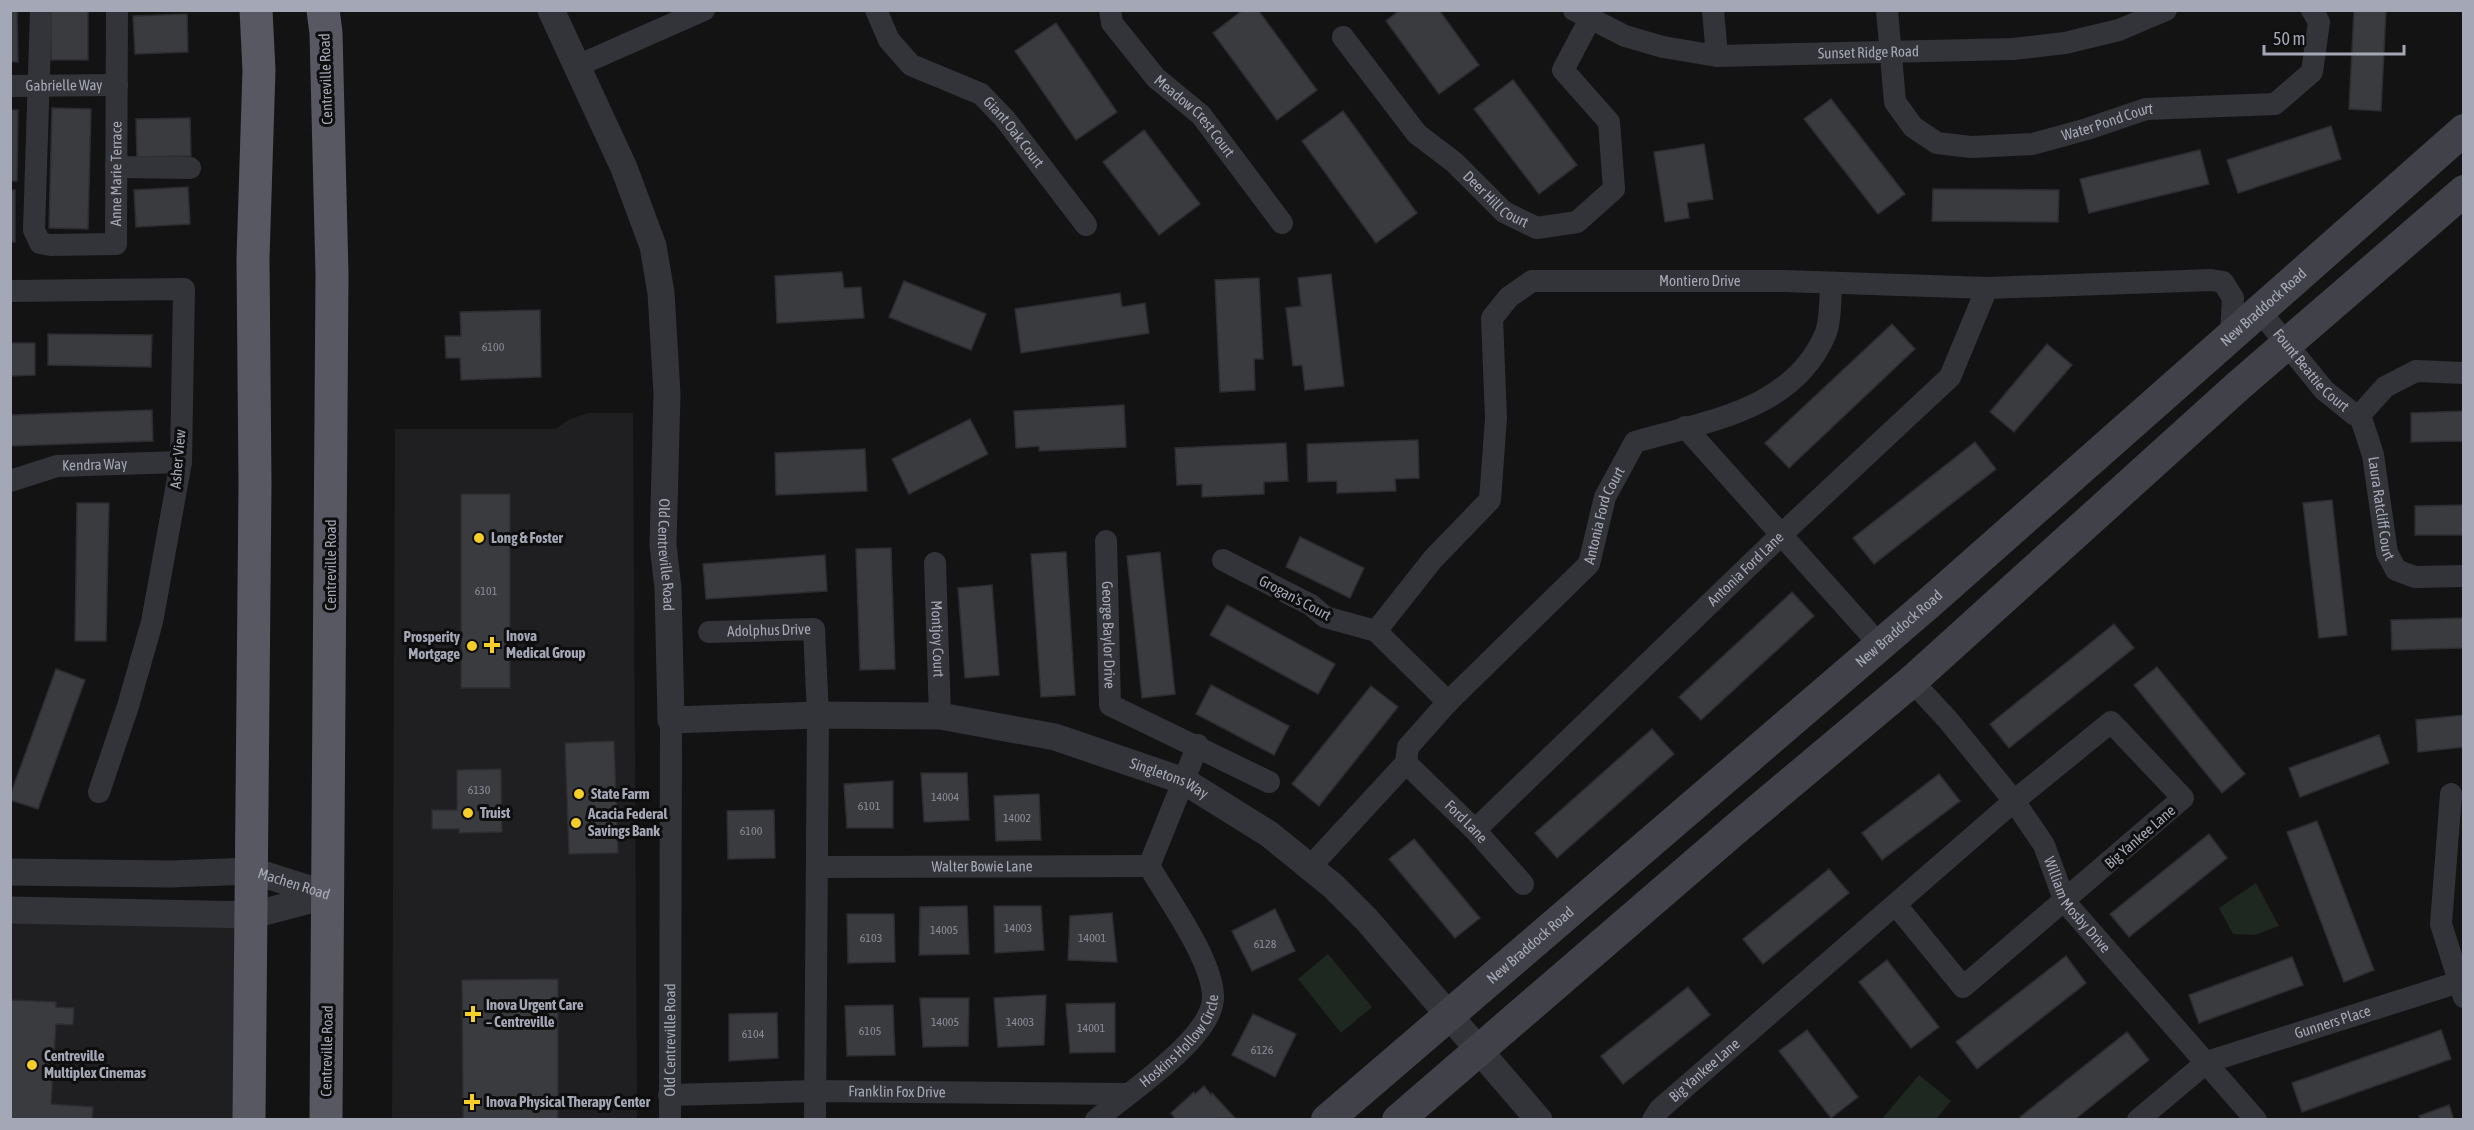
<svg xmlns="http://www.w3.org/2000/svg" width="2474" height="1130" font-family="'Asap Condensed',sans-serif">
<rect width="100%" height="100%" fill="#131314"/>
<path fill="#1f1f21" d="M588 413H633L637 1119 392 1120 395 429H555L570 419Z
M253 915 249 1119H11L10 920Z"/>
<path fill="#1f2721" d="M2256 883 2279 926 2255 935 2233 934 2219 908Z
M1328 954 1372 1007 1341 1033 1298 979Z
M1919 1075 1951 1101 1936 1119H1882Z"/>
<path fill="#3a3b3f" stroke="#2d2c30" stroke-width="1.5" d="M10 10H17L18 62H10Z
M51 10H88V60H51Z
M1243 10H1258L1317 90 1277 120 1213 33Z
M1400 10H1439L1479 65 1439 94 1386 21Z
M2354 10H2386L2381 111 2349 109Z
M187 14 188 52 135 54 133 16Z
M1056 23 1117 112 1076 140 1015 51Z
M1513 80 1577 165 1539 194 1474 109Z
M1831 99 1905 194 1878 214 1804 119Z
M52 108 91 109 88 229 49 228Z
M10 110H18L17 181H10Z
M1343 111 1417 213 1376 243 1302 141Z
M190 118 191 156 137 157 136 119Z
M2331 126 2341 159 2238 193 2227 160Z
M1144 130 1200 204 1159 235 1103 162Z
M1704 144 1713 199 1687 203 1689 218 1665 222 1654 152Z
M2200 150 2209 184 2089 213 2080 179Z
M188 187 190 224 136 227 134 190Z
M1933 189 2059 190 2058 222 1932 221Z
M10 190H15V242H10Z
M842 272 844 288 861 287 864 318 777 323 775 276Z
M1331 274 1344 386 1305 390 1302 365 1293 366 1286 308 1301 306 1298 278Z
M1259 278 1263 359H1254L1255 390 1220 392 1215 280Z
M904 281 986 314 971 350 889 317Z
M1120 293 1122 307 1145 303 1149 333 1021 353 1015 309Z
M540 310 541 377 461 380 460 358H446L445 336H461L460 312Z
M1892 324 1915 349 1789 468 1765 443Z
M48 334 152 335 151 367 48 365Z
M10 343H35V375L10 376Z
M2047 344 2072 365 2014 432 1990 412Z
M1124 405 1126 447 1039 451V446L1016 448 1014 411Z
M152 410 153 441 10 446V415Z
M2464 411V441L2411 442V413Z
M970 419 988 454 909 494 892 459Z
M1418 440 1419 478 1395 479 1396 491 1337 493V481L1308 482 1307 444Z
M1975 442 1996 469 1874 564 1853 538Z
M1286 443 1288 481 1264 482V494L1202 497V484L1177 485 1175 448Z
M865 449 867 491 776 495 775 453Z
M461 494H510V688H461Z
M2332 500 2347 635 2319 638 2303 503Z
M77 503H109L106 641H75Z
M2464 505V535H2415V506Z
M1300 537 1364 568 1350 598 1286 567Z
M891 548 895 669 860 670 856 549Z
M1066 552 1075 695 1041 697 1031 554Z
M1160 552 1175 694 1142 698 1127 556Z
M825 555 827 591 706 599 703 564Z
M992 585 999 675 965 678 958 588Z
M1792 592 1814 616 1701 720 1679 697Z
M1227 605 1335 664 1318 694 1210 635Z
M2464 618V648L2392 650 2391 620Z
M2114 624 2134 648 2009 748 1990 724Z
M2157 667 2245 774 2222 793 2134 685Z
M56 669 85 680 38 809 10 800V796Z
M1211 685 1289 726 1274 755 1196 714Z
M1371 686 1398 707 1319 806 1292 784Z
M2464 715V747L2418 752 2416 720Z
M1652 729 1674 754 1557 858 1535 833Z
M2379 735 2389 763 2300 797 2289 768Z
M614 741 618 853 569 854 565 743Z
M501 769 502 832 459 833V829H432V810H457V770Z
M921 773H967L969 820 924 822Z
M1939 774 1960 801 1882 860 1862 833Z
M893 781V828H847L844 784Z
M1039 794 1041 840 996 841 994 796Z
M774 810 775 858 728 859 727 811Z
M2317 821 2374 970 2344 982 2287 832Z
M2209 834 2227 858 2129 937 2110 914Z
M1414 839 1480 918 1455 938 1389 859Z
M1829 869 1849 893 1763 964 1743 939Z
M967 906 969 954 919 955 920 907Z
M994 906H1041L1044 950 995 953Z
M1275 909 1295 951 1252 971 1232 931Z
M1112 913 1117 962 1068 960 1070 916Z
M847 914H894L895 962 848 963Z
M2066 956 2086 983 1977 1069 1956 1042Z
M2292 957 2303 985 2199 1023 2189 995Z
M1887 960 1939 1027 1911 1048 1859 982Z
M558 979V1120H463L462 980Z
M1688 987 1710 1015 1623 1084 1601 1056Z
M1046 995 1044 1045 998 1047 994 998Z
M920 998H969L968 1046 923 1047Z
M10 1000 56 1002V1007L74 1008 73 1025 56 1024 51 1104 93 1107 92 1120H10Z
M1115 1003V1052L1070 1053 1066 1004Z
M893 1005 895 1055 847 1056 845 1006Z
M777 1013 778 1058 729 1061V1014Z
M1253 1014 1296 1034 1275 1077 1232 1055Z
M1807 1030 1858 1097 1831 1118 1779 1051Z
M2441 1030 2451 1059 2302 1112 2292 1083Z
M2127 1032 2149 1060 2074 1120H2021L2020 1117Z
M1204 1086 1211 1095 1212 1093 1235 1118 1176 1120 1171 1113 1194 1092 1195 1094Z
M2449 1105 2454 1120H2421L2419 1116Z"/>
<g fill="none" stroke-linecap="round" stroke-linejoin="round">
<g stroke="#333439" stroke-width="22">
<path id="s1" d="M41 10 34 230 40 243 51 245 116 244 117 10"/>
<path id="s2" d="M876 10 889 40 911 65 981 94 1005 119 1086 225"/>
<path id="s3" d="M1110 10 1112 23 1156 78 1201 115 1282 223"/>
<path id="s4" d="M1574 10 1625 36 1663 47 1717 56 2013 49 2065 43 2119 30 2166 10"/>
<path d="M1713 10 1717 56"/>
<path id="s5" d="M1887 10 1895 102 1913 127 1937 143 1971 147 2033 144 2087 129 2146 109 2275 104 2312 72 2319 22 2312 10"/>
<path id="s6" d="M1343 37 1417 134 1454 162 1504 212 1537 228 1577 222 1614 189 1609 122 1563 70 1590 19"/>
<path d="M577 66 704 10"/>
<path id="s7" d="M10 86 117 85"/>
<path d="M116 167 190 168"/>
<path d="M10 291 184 289 181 462 152 622 128 706 99 792"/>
<path id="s8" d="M2259 310 2324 390 2355 415H2360L2385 387 2416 371 2464 373"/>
<path id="s9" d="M2360 415 2373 455 2387 553 2396 570 2415 577 2464 576"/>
<path d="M1685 427 1880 645"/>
<path id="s10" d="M10 481 57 466 181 462"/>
<path id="s11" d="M1106 541 1110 705 1269 782"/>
<path d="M1223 560 1311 605 1325 617 1376 631 1448 702"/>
<path id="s12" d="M935 563 940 716"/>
<path id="s13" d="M1376 631 1433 559 1490 500 1496 418 1492 318 1509 297 1532 281H1785L1987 288 2211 280 2223 282 2233 298 2231 335"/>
<path id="s14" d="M709 632 814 629 818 715 815 1120"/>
<path id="s15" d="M1912 681 1948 720 2014 801 2044 845 2065 902 2256 1120"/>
<path id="s16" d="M1406 763 1475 830 1523 884"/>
<path d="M2451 794 2441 924 2464 997"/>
<path id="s17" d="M1475 830 1782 534 1950 377 1987 288"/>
<path id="s18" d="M817 867 1149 866"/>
<path id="s19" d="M1310 867 1406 763 1408 747 1448 702 1589 564 1605 497 1635 442C1706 421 1792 411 1825 335 1831 321 1830 299 1831 284"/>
<path id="s20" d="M669 1095 814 1091 1125 1094"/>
<path id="s21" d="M670 1120 671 720"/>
<path id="s22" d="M1096 1120C1126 1094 1215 1037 1213 996 1212 959 1168 899 1149 866L1198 745"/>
<path id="s23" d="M1653 1120 1660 1109 2014 801 2111 722 2183 798 1963 987 1896 905"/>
<path id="s24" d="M2138 1120 2207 1062 2459 982"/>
</g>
<g stroke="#333439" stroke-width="27">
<path id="s25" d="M551 10 624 168 653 246 661 293 667 394 663 545 668 588 671 720 818 715 940 716 1055 737 1184 781 1269 834 1333 886 1367 920 1539 1120"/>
<path id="s26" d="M10 872 170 874 253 871 329 895"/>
<path d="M10 910 253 915 329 895"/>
</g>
<g stroke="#414249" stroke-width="32">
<path id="s27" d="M1327 1120 1929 603 2464 130"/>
<path d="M1398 1120 1738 827 1912 681 2237 387 2464 191"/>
</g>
<path stroke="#575861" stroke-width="33" d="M323 10 326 33 332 274 326 1120
M249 1120 255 484 253 258 259 70 256 10"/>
</g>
<g fill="#f6ce29" stroke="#0e0e0f" stroke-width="2">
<circle cx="479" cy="538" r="6"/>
<path d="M489 636h6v6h6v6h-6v6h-6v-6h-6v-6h6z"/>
<circle cx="472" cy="646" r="6"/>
<circle cx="579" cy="794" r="6"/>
<circle cx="468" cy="813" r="6"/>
<circle cx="576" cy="823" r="6"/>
<path d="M470 1005h6v6h6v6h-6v6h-6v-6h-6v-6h6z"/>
<circle cx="32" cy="1065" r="6"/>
<path d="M469 1093h6v6h6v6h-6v6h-6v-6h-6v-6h6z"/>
</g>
<g text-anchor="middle" stroke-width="6" stroke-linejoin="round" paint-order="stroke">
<g font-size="12" fill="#8a8c98">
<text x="493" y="351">6100</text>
<text x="486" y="595">6101</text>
<text x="479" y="794">6130</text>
<text x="945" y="801">14004</text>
<text x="869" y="810">6101</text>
<text x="1017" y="822">14002</text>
<text x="751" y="835">6100</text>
<text x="1018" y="932">14003</text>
<text x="944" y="934">14005</text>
<text x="871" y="942">6103</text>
<text x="1092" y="942">14001</text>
<text x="1265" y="948">6128</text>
<text x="945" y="1026">14005</text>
<text x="1020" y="1026">14003</text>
<text x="1091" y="1032">14001</text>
<text x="870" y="1035">6105</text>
<text x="753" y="1038">6104</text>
<text x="1262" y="1054">6126</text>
</g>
<g font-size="15" fill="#a4a7b5" stroke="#0e0e0f">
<text dy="5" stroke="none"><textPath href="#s4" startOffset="303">Sunset Ridge Road</textPath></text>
<text transform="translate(326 79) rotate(-92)" y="5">Centreville Road</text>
<text dy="5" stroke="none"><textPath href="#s7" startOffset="54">Gabrielle Way</textPath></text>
<text dy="5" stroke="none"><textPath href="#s3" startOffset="138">Meadow Crest Court</textPath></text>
<text dy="5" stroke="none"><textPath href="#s5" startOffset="326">Water Pond Court</textPath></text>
<text dy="5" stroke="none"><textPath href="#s2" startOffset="192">Giant Oak Court</textPath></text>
<text dy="5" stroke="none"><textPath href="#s1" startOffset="381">Anne Marie Terrace</textPath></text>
<text dy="5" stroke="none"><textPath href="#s6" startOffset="225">Deer Hill Court</textPath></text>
<text dy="5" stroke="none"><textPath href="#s13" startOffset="579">Montiero Drive</textPath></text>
<text dy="5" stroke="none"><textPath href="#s27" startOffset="1240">New Braddock Road</textPath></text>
<text dy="5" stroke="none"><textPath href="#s8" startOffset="80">Fount Beattie Court</textPath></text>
<text transform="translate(178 459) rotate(-85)" y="5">Asher View</text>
<text dy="5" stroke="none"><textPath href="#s10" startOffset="87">Kendra Way</textPath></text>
<text dy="5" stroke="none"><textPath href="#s9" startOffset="96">Laura Ratcliff Court</textPath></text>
<text dy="5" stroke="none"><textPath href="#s19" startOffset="466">Antonia Ford Court</textPath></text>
<text dy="5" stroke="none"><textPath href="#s25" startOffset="567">Old Centreville Road</textPath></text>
<text transform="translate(331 565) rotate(-90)" y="5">Centreville Road</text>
<text dy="5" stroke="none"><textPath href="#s17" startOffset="376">Antonia Ford Lane</textPath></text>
<text transform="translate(1295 598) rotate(28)" y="5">Grogan's Court</text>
<text dy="5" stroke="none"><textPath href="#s27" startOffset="754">New Braddock Road</textPath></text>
<text dy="5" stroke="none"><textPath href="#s14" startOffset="60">Adolphus Drive</textPath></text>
<text dy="5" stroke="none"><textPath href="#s11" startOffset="94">George Baylor Drive</textPath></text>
<text dy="5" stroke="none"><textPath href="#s12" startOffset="76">Montjoy Court</textPath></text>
<text dy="5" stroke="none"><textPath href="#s25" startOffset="1240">Singletons Way</textPath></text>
<text dy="5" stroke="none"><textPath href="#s16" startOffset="84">Ford Lane</textPath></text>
<text transform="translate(2140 837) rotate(-41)" y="5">Big Yankee Lane</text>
<text dy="5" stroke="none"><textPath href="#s18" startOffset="165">Walter Bowie Lane</textPath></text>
<text dy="5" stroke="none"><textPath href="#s26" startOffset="286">Machen Road</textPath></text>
<text dy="5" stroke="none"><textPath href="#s15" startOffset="280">William Mosby Drive</textPath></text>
<text dy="5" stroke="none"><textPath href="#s27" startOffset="268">New Braddock Road</textPath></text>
<text dy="5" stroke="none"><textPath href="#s24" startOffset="222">Gunners Place</textPath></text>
<text dy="5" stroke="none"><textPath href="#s22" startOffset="117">Hoskins Hollow Circle</textPath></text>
<text dy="5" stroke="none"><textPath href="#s21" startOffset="80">Old Centreville Road</textPath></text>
<text transform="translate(327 1051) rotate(-89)" y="5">Centreville Road</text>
<text dy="5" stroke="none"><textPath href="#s23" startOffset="72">Big Yankee Lane</textPath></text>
<text dy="5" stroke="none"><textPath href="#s20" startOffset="228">Franklin Fox Drive</textPath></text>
</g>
<g font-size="15" font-weight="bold" fill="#a4a7b5" stroke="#0e0e0f" text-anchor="start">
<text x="491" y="543">Long &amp; Foster</text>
<text x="506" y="641">Inova<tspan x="506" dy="17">Medical Group</tspan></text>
<text x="460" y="642" text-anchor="end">Prosperity<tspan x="460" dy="17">Mortgage</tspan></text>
<text x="591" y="799">State Farm</text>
<text x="480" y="818">Truist</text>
<text x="588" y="819">Acacia Federal<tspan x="588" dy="17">Savings Bank</tspan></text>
<text x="486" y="1010">Inova Urgent Care<tspan x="486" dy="17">– Centreville</tspan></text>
<text x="44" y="1061">Centreville<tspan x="44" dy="17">Multiplex Cinemas</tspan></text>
<text x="486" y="1107">Inova Physical Therapy Center</text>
</g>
</g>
<rect width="2474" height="1130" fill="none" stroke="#a4a7b5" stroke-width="24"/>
<path d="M2264 45v9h140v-9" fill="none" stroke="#a4a7b5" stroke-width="3"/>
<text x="2273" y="45" font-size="18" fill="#a4a7b5" stroke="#0e0e0f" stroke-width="4.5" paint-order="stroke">50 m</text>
</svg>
